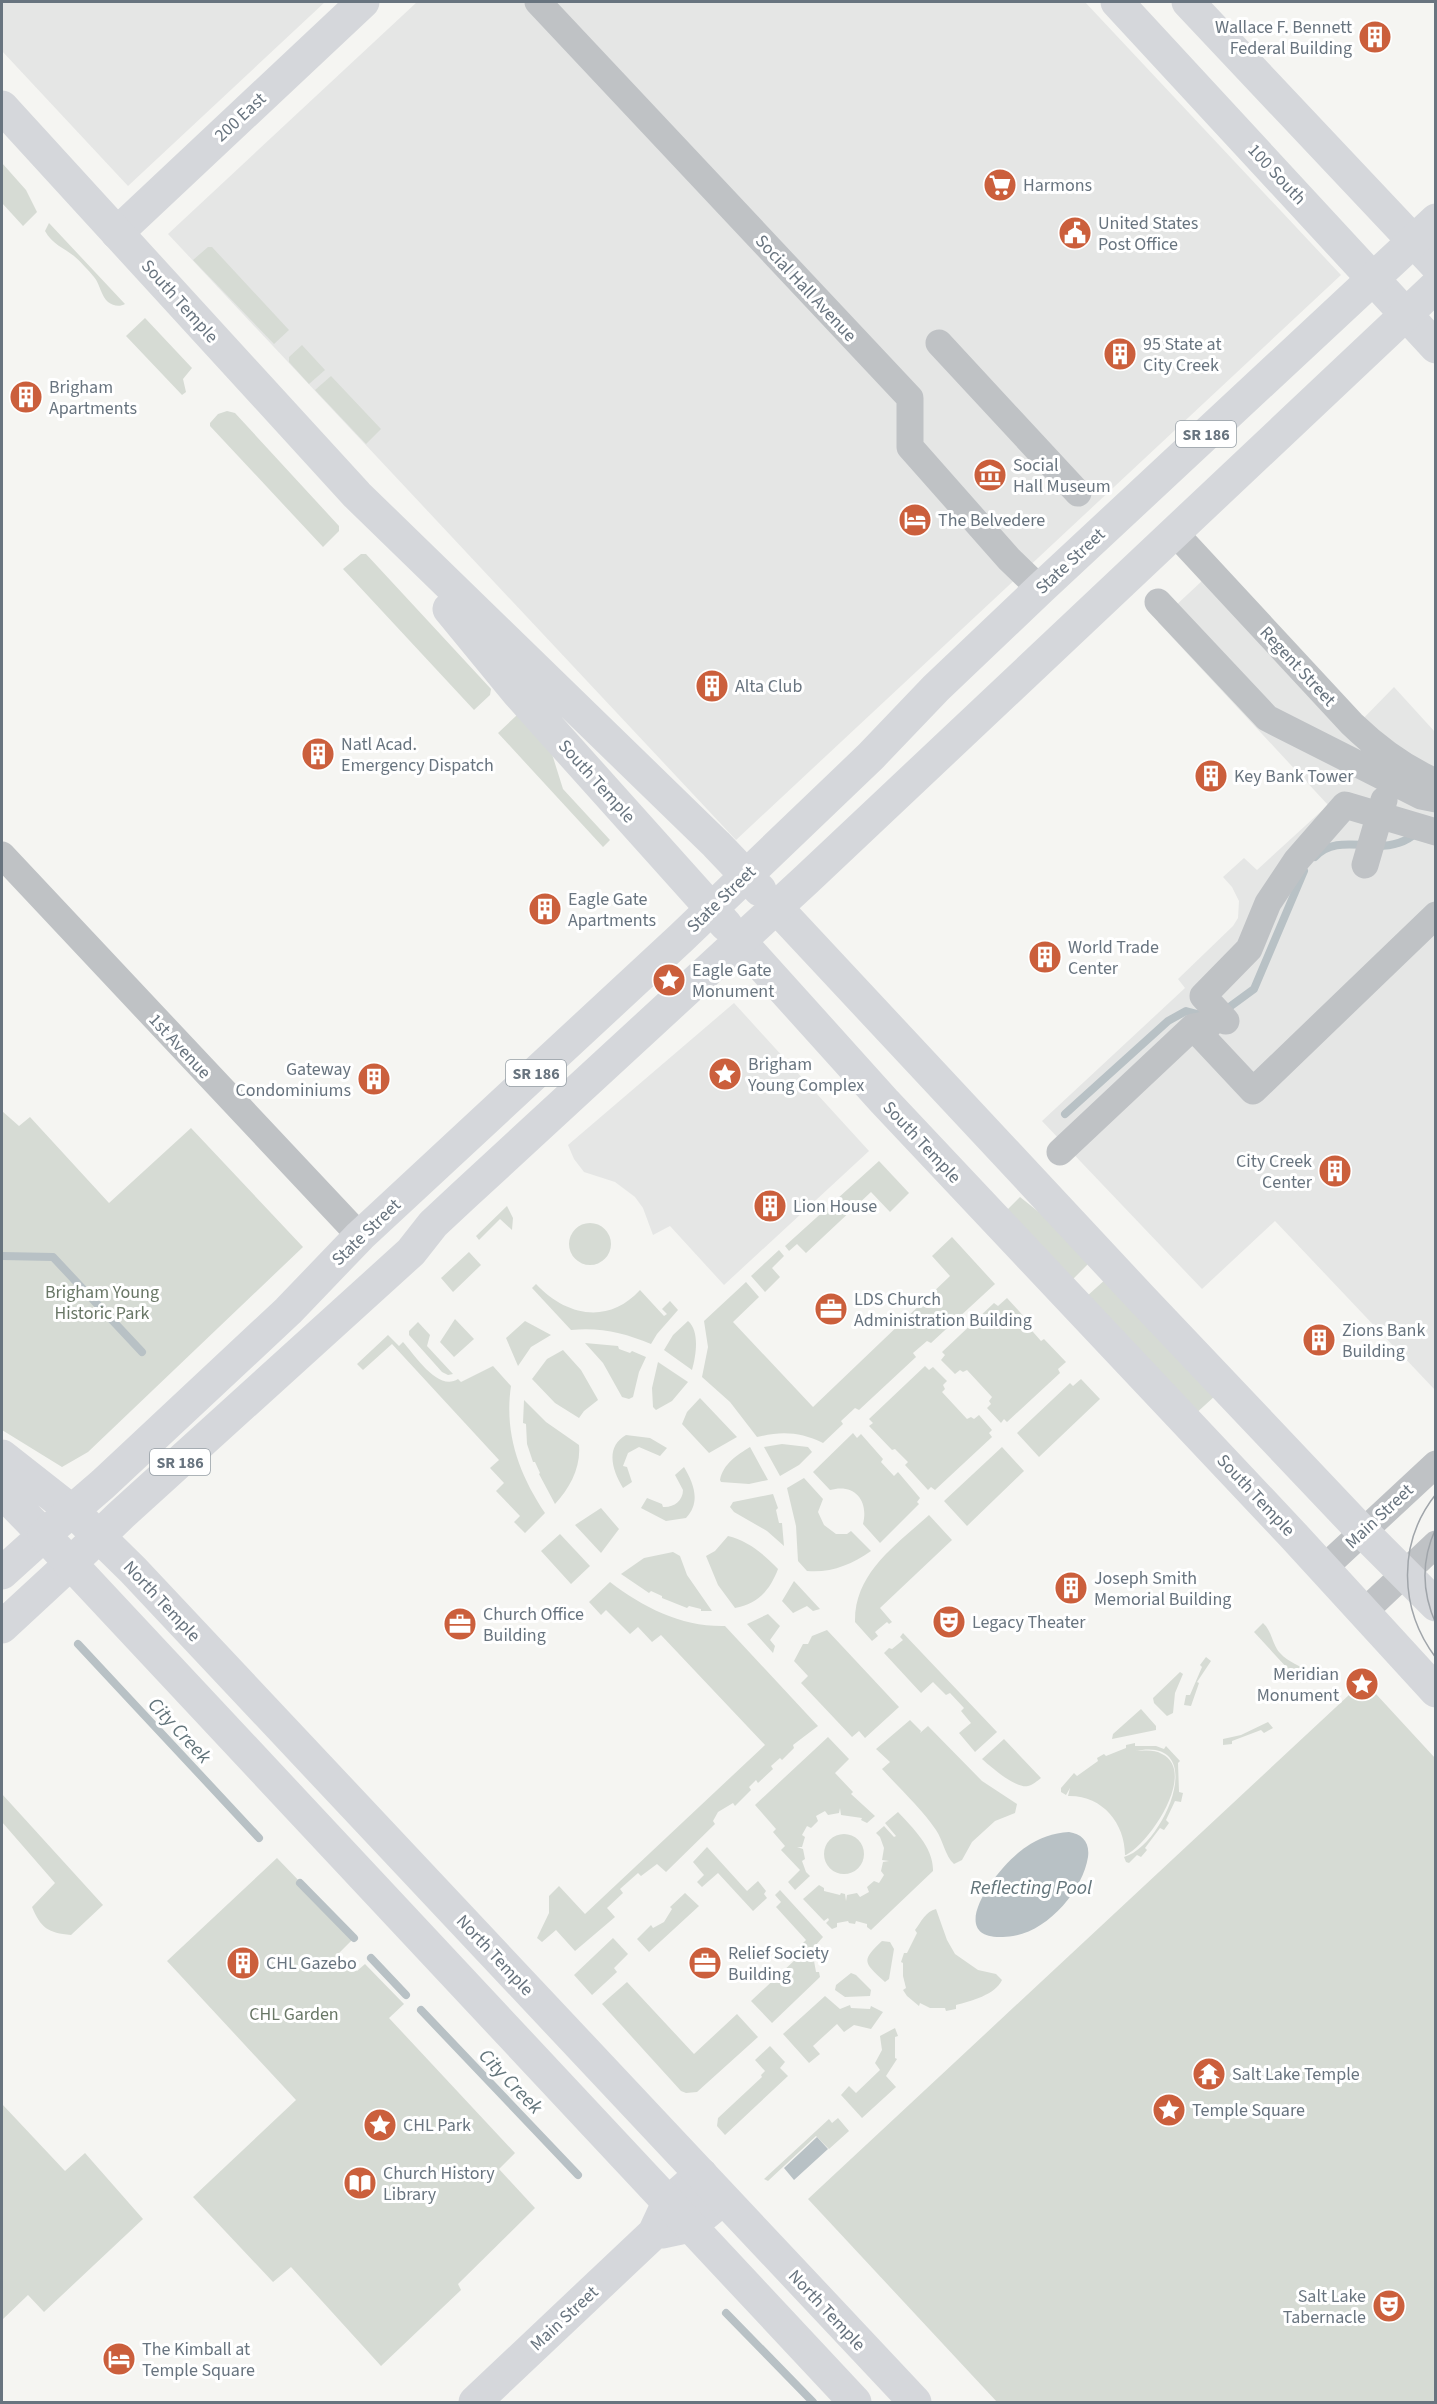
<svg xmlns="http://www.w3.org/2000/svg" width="1437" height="2404" font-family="'Source Sans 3',sans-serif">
<rect width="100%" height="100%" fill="#f5f5f2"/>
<path fill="#e5e6e5" d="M2 2H325L128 186 2 51Z
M417 2H1085L1341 275 736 840 168 234Z
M1203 580 1353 729 1394 687 1435 732V1390L1275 1221 1202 1289 1042 1121 1185 988 1178 979 1233 926 1238 918 1239 901 1232 887 1223 877 1244 858 1257 870 1328 805 1158 622Z
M734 1003 869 1151 724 1285 670 1226 653 1235 643 1208 635 1197 615 1182 584 1172 574 1159 568 1145Z"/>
<path fill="#d6dbd4" d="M2 163 26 190 37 212 23 226 2 203Z
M49 223 125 304C120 307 113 306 108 302 101 296 100 284 94 277 88 270 81 262 74 256 64 248 52 244 45 231Z
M208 247H212L289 330 274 344 193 260Z
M145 318 192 368 183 379 186 392 182 395 126 336Z
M302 345 325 370 309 384 289 362V357Z
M331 376 381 429 366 444 315 390Z
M227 411 235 413 339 526V531L323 547 210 426V423L218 414Z
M361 554H366L491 689 490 695 474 710 343 569Z
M517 715 552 754 563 789 610 840 603 847 498 733Z
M2 1111 19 1126 30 1117 109 1203 191 1128 303 1247 88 1452 62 1467 2 1430Z
M879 1161 909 1193 890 1212 871 1192 806 1253 797 1244 789 1251 785 1246Z
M1020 1197 1060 1229 1091 1261 1071 1281 1006 1211Z
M507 1206 513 1218 512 1230 500 1219 479 1240 476 1236Z
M569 1244a21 21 0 1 1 42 0a21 21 0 1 1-42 0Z
M952 1237 995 1284 931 1343 927 1341 913 1353 916 1357 859 1410 855 1408 841 1421 843 1424 823 1443C800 1432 782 1431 757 1437L730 1402 702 1377 708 1347 704 1321 746 1282 759 1297 733 1322 813 1407 950 1276 932 1256Z
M779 1250 784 1256 772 1268 780 1277 765 1292 751 1276Z
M469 1252 481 1265 453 1292 441 1278Z
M1107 1278 1216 1395 1193 1416 1086 1297Z
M536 1284C566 1316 608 1325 640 1290L664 1316 667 1314 662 1309 670 1301 678 1310 657 1334 651 1344C625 1333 600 1327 571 1330L532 1288Z
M1007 1298 1028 1321 1026 1324 1041 1341 1044 1339 1066 1362 1058 1369 1060 1373 1007 1422 1004 1419 1001 1423 987 1408 991 1404 989 1401 992 1397 967 1370 963 1372 960 1370 955 1374 941 1360 945 1355 942 1352 994 1303 998 1306Z
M455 1319 474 1339 454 1357 440 1342Z
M525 1321 551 1335 531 1347 518 1366 506 1338Z
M688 1321C700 1331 696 1356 692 1370L664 1350 673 1335Z
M418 1322 430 1335 427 1346 453 1374 448 1375 442 1372 409 1335V1331Z
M388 1335 399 1346 403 1342C415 1355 438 1392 458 1379L461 1382 493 1366 511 1386C504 1433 519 1474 545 1513L525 1533 514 1522 520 1516 496 1491 504 1483 490 1468 499 1460 392 1344 363 1370 357 1364Z
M585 1343 618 1346 619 1349 630 1353 632 1351 646 1357 639 1372 633 1397 629 1399 622 1397 603 1363Z
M563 1350 581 1370 597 1398 598 1400 584 1411 579 1418 555 1403 532 1379 547 1359Z
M658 1362 688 1382 672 1401 656 1410 653 1407 652 1388Z
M925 1366 929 1370 933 1367 947 1381 943 1385 945 1389 942 1392 967 1419 971 1417 974 1419 979 1415 992 1430 989 1433 992 1437 935 1490 931 1487 928 1490 905 1465 908 1462 895 1449 892 1450 869 1426 873 1423 869 1419Z
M1081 1379 1100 1399 1039 1457 1017 1433 1070 1383 1073 1386Z
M700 1398 737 1437 709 1453 682 1424 687 1412Z
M524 1400 546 1422 579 1445C581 1467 570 1488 555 1504L539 1474 540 1473 535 1462H533L527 1444 526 1424 523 1423Z
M853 1433 857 1438 861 1434 883 1459 881 1462 894 1476 898 1472 920 1498 917 1502 919 1504 880 1543 863 1524C869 1500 854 1483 830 1490L813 1472Z
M626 1435 650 1438 667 1448 660 1456 639 1447 628 1453 623 1466 627 1467 632 1482 623 1488C612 1470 605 1447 626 1435Z
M782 1444 808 1447 812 1452 799 1465 780 1476 764 1447Z
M750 1447 768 1480 749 1484 721 1482 720 1480C723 1464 737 1455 750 1447Z
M1002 1447 1024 1471 967 1526 944 1501Z
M684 1467C694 1484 701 1502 686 1518L666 1521 641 1508 647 1498 662 1504 663 1507C673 1508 683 1501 683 1490L675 1475Z
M804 1478 823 1499 818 1512 824 1525 836 1534H847L851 1531 871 1551C851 1565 831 1573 807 1571L798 1561 796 1526 787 1488Z
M773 1494 778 1508 776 1510 779 1523H782L784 1546 767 1531 734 1512 730 1507 733 1502Z
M601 1508 619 1529 601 1553 575 1525Z
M929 1515 952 1540 880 1608 892 1622 889 1624 887 1622 875 1632 878 1636 872 1641 855 1622C854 1573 896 1545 929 1515Z
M560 1534 590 1566 571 1584 541 1551Z
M728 1536C747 1540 765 1555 778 1569 770 1590 758 1604 735 1608L718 1585 706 1556 715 1551Z
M673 1552 680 1556 687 1575 712 1611H701V1609L689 1606 687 1608 662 1598V1596L651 1591 649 1593 621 1574 644 1558Z
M794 1581 820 1609 813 1611 807 1606 793 1613 782 1601Z
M610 1582C644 1608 682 1627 725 1626L818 1726 793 1745 794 1748 782 1760 780 1758 771 1766 773 1769 758 1783 756 1780 749 1787 751 1790 735 1806 733 1803 718 1812 713 1821 715 1824 666 1872 657 1864 641 1876 638 1873 620 1889 623 1893 607 1908 615 1917 575 1951 556 1930 542 1942 537 1938 549 1913V1896L559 1886 585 1914 765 1745 661 1635 652 1642 638 1627 630 1634 606 1610 601 1615 589 1602Z
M768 1614 780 1626 770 1640 775 1646 773 1653 747 1624Z
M1263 1623C1272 1631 1272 1644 1280 1653 1289 1663 1300 1665 1310 1673L1300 1682 1254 1632Z
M827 1630 899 1707 865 1738 859 1731 852 1737 801 1683 808 1676 794 1661 803 1644H808L812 1636Z
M903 1633 997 1732 975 1752 959 1733 971 1723 961 1711 964 1708 950 1693 946 1695 933 1682 921 1693 884 1653 889 1648 892 1649 903 1640 900 1637Z
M1206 1657 1211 1661 1197 1682 1199 1683 1191 1706 1184 1705 1186 1695H1190L1202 1667 1200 1665Z
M1180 1672 1183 1674 1175 1693 1173 1713 1167 1716 1154 1703 1153 1698Z
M1364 1681 1435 1758V2402H997L808 2199Z
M1141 1709 1156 1726V1730L1112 1739 1113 1734Z
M910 1720 921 1731 920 1733 928 1726 982 1781 1017 1804 1015 1813 995 1821 972 1842 962 1860 954 1864C945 1856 943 1840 936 1830 921 1808 900 1789 882 1769L890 1762 876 1749Z
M1268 1722 1273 1728 1264 1733 1261 1730 1232 1741V1744L1223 1745V1739L1241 1735Z
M828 1737 849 1759 835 1773 853 1792 851 1794 875 1816 867 1823 861 1820 862 1818 841 1815 840 1808 839 1813 828 1815 825 1811 816 1816 818 1821 811 1828 807 1826 802 1835 805 1837 802 1847H797L803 1849 805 1859 802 1861 806 1872 810 1876 795 1890 788 1882 800 1870 781 1850 785 1846 773 1832 776 1829 755 1805Z
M1004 1739 1041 1778C1037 1781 1033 1785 1028 1786 1016 1789 991 1767 982 1759Z
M1135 1743V1746H1156L1164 1749 1166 1746 1180 1761 1178 1763 1179 1792 1183 1793 1181 1802 1175 1801 1166 1820 1169 1823 1164 1830 1160 1828 1145 1848 1147 1850 1141 1857 1137 1855 1129 1863 1126 1862 1124 1857C1164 1846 1211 1735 1135 1751 1143 1751 1154 1749 1162 1754 1198 1772 1149 1844 1126 1855H1125C1125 1823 1102 1795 1068 1796L1070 1788 1066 1795 1061 1792V1788L1074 1773 1077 1776 1098 1761 1097 1758 1104 1754 1106 1756 1126 1748V1745Z
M2 1794 103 1905 71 1935C48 1933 41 1928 32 1907L55 1883 2 1822Z
M898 1812C913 1828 934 1848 933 1871L871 1930 867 1927V1924L856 1921 855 1924 849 1923 848 1921 837 1923V1927L832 1929 826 1923 829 1920 828 1918 824 1921 803 1899 819 1885 824 1888V1891L840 1895 841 1893 845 1894 846 1901 847 1895 857 1893 860 1897 869 1892 867 1887 874 1881 879 1883 884 1875 881 1871 883 1862 889 1861 882 1860 884 1848 880 1837 876 1833 884 1826 894 1837 896 1836 885 1823Z
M824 1854a20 20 0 1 1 40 0a20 20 0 1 1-40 0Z
M707 1847 747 1891 758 1881 766 1891 764 1894 767 1898 753 1911 718 1873 702 1887 697 1882 704 1875 693 1862Z
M277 1858 354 1938 339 1953 357 1971 365 1964 404 2004 389 2018 515 2153 499 2169 535 2208 458 2284 461 2290 381 2366 291 2267 273 2282 193 2197 296 2100 167 1961Z
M780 1890 823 1937 815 1946 816 1960 814 1961 816 1972H819L820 1977 772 2023 751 2001 797 1958 793 1953 806 1940 776 1907 781 1902 775 1895Z
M685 1893 699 1906 649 1952 637 1939 651 1925 653 1928 664 1922 672 1909 670 1907Z
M936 1909 947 1940 955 1954 978 1970 996 1974 1002 1980C995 1995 971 2001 956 2005V2009L946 2011 945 2008H930L920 2003 919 2006 907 1996 903 1990 906 1988 903 1976V1963L901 1962 904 1953H907L917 1933 915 1930C921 1922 926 1911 936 1909Z
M613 1938 628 1954 614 1968 617 1972 592 1995 574 1975Z
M882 1941 890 1942 894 1949 889 1979 885 1982C863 1962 861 1961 882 1941Z
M851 1973 856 1975 871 1990 870 1996 845 1997 835 1990 836 1985Z
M627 1982 694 2054 737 2014 758 2037 697 2092 686 2093 681 2091 602 2004Z
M825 1996 840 2009 850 2005 851 2008 870 2009 871 2006 883 2012 871 2029 854 2025 844 2032 837 2024 813 2046 820 2054 809 2063 783 2034Z
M895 2028 898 2036 895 2037V2058L897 2059 886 2076 896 2087 862 2118 841 2095 849 2086 856 2093 880 2070 875 2063 882 2050 880 2036Z
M770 2046 785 2062 780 2068 788 2076 725 2135 717 2126 718 2118 762 2077 761 2075 765 2071 755 2060Z
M2 2104 65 2171 85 2153 143 2219 44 2312 28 2295 2 2320Z
M838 2118 849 2131 829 2149 816 2136 768 2181 764 2179 829 2119 832 2123Z"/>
<path fill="#b8c1c5" d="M1069 1832C1082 1834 1090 1842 1088 1857 1083 1890 1048 1931 1013 1936 936 1947 997 1866 1026 1847 1039 1838 1053 1833 1069 1832Z
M817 2137 828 2149 794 2180 784 2168Z"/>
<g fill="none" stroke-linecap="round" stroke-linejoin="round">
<path stroke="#b8c1c5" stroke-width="8" d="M1377 846C1391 846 1405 843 1416 833
M1315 857C1328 842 1347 844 1365 845
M1224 1011 1254 989 1304 871
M1065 1114 1168 1021 1186 1011 1201 1015
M2 1256 53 1257 142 1352
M78 1644 259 1838
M300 1883 354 1938
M371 1958 406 1995
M421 2010 578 2175
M726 2313 813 2402"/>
<path stroke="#bfc2c5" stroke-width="27" d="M538 2 910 398V447L1009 559 1040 589
M939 343 1078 493
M1174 532 1352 724C1377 748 1403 768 1436 782
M1158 602 1267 718 1421 796 1436 799
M2 855 360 1236
M1365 865 1384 800
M1226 1021 1203 996 1249 949 1268 903 1296 861 1345 805 1436 832
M1193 1027 1253 1091 1436 915
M1060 1152 1193 1027 1210 1024
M1324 1568 1436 1464
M1364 1612 1436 1544"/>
<path stroke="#d5d7db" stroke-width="33" d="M1117 2 1436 347
M1188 2 1436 265
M117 233 363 2
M776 907 1142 1299 1362 1531 1436 1605
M739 940 884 1101 1292 1534 1436 1691
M2 1456 72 1511
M2 1492 44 1535 2 1573
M2 1627 70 1564
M662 2232 690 2226 723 2199
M475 2402 654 2233 668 2203 701 2174"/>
<path stroke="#d5d7db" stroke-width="33" d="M2 107 357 495 716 844 760 890
M449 609 518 693 726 925
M82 1520 133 1570 915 2402
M70 1564 121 1515 411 1252 433 1224 463 1196 807 879 1436 286
M855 2402 44 1535 103 1484 288 1311 360 1236 681 938 871 756 936 688 1040 589 1436 220"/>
<path stroke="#a0a5aa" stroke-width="1.5" d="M1436 1494C1397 1543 1399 1609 1436 1658
M1436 1528C1421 1560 1422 1593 1436 1624"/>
</g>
<defs>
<symbol id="building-disc" viewBox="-11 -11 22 22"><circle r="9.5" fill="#cb5f3c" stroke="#fff"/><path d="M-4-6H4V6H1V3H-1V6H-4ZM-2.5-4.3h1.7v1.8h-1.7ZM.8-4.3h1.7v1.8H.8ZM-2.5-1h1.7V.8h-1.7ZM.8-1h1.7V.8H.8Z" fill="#fff"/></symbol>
<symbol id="supermarket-disc" viewBox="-11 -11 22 22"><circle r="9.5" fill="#cb5f3c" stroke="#fff"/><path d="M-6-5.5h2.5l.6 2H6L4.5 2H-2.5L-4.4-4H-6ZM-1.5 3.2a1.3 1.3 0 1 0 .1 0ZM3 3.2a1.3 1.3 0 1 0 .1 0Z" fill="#fff"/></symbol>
<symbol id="civic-disc" viewBox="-11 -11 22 22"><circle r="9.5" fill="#cb5f3c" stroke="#fff"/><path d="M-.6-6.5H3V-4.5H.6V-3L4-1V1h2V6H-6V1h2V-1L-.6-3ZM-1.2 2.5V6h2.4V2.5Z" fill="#fff"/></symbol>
<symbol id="museum-disc" viewBox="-11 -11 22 22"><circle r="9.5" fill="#cb5f3c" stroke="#fff"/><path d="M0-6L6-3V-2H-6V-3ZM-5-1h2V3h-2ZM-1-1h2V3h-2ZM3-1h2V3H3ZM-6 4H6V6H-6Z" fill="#fff"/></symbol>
<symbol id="hotel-disc" viewBox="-11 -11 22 22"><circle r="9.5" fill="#cb5f3c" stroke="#fff"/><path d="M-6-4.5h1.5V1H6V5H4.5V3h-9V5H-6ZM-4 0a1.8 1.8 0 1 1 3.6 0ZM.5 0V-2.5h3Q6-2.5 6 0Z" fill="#fff"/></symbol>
<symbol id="sight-disc" viewBox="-11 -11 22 22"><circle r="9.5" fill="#cb5f3c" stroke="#fff"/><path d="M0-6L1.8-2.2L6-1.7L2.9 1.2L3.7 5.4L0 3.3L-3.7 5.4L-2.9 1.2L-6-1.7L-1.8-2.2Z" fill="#fff"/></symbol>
<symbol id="office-disc" viewBox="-11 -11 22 22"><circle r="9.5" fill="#cb5f3c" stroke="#fff"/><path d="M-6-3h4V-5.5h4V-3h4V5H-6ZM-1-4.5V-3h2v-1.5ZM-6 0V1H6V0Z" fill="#fff"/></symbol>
<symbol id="theatre-disc" viewBox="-11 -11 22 22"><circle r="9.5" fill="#cb5f3c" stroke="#fff"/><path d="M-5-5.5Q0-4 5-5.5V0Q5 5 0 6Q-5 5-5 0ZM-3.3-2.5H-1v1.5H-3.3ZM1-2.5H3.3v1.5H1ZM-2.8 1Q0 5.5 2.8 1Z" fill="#fff"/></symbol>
<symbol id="temple-disc" viewBox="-11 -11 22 22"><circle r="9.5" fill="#cb5f3c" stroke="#fff"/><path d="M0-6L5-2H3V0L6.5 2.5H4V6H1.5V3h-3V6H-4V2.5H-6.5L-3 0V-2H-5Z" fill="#fff"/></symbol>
<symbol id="library-disc" viewBox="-11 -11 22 22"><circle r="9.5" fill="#cb5f3c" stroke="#fff"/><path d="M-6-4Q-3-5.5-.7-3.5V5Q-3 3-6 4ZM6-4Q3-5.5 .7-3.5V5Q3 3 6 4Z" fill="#fff"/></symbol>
</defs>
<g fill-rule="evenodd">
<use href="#building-disc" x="1356" y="18" width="38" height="38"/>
<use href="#supermarket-disc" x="981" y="166" width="38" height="38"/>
<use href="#civic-disc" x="1056" y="214" width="38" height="38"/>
<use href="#building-disc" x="1101" y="335" width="38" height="38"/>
<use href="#building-disc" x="7" y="378" width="38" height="38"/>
<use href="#museum-disc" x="971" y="456" width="38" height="38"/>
<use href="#hotel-disc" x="896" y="501" width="38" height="38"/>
<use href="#building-disc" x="693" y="667" width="38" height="38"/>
<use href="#building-disc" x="299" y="735" width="38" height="38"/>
<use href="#building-disc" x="1192" y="757" width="38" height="38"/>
<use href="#building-disc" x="526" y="890" width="38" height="38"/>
<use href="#building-disc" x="1026" y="938" width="38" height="38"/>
<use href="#sight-disc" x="650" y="961" width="38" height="38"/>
<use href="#sight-disc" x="706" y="1055" width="38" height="38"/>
<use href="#building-disc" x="355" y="1060" width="38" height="38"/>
<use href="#building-disc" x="1316" y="1152" width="38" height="38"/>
<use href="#building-disc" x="751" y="1187" width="38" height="38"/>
<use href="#office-disc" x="812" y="1290" width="38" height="38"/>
<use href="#building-disc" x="1300" y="1321" width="38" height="38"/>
<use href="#building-disc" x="1052" y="1569" width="38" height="38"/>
<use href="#theatre-disc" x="930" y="1603" width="38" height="38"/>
<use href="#office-disc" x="441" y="1605" width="38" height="38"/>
<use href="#sight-disc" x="1343" y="1665" width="38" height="38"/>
<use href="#building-disc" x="224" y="1944" width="38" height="38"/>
<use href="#office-disc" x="686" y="1944" width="38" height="38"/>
<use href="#temple-disc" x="1190" y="2055" width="38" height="38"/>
<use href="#sight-disc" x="1150" y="2091" width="38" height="38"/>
<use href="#sight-disc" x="361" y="2106" width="38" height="38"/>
<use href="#library-disc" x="341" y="2164" width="38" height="38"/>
<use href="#theatre-disc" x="1370" y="2287" width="38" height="38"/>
<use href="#hotel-disc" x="100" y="2340" width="38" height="38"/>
</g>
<g text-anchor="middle" stroke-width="6" stroke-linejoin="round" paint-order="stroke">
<g fill="#fff" stroke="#959ea5" stroke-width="1.5">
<rect x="1176" y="421" width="60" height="26" rx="4.5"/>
<rect x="506" y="1060" width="60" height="26" rx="4.5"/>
<rect x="150" y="1449" width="60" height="26" rx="4.5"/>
</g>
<g font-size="16" font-weight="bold" fill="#68747f">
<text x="1206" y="440">SR 186</text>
<text x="536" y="1079">SR 186</text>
<text x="180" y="1468">SR 186</text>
</g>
<g font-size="18" fill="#68747f" stroke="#fff" text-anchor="start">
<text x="1352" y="33" text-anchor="end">Wallace F. Bennett<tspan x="1352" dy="21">Federal Building</tspan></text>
<text x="1023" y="191">Harmons</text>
<text x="1098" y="229">United States<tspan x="1098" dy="21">Post Office</tspan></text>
<text x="1143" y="350">95 State at<tspan x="1143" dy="21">City Creek</tspan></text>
<text x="49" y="393">Brigham<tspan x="49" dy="21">Apartments</tspan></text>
<text x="1013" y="471">Social<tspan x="1013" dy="21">Hall Museum</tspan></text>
<text x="938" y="526">The Belvedere</text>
<text x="735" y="692">Alta Club</text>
<text x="341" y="750">Natl Acad.<tspan x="341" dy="21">Emergency Dispatch</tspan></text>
<text x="1234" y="782">Key Bank Tower</text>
<text x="568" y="905">Eagle Gate<tspan x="568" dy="21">Apartments</tspan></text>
<text x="1068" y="953">World Trade<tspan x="1068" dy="21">Center</tspan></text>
<text x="692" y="976">Eagle Gate<tspan x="692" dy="21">Monument</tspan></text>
<text x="748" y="1070">Brigham<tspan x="748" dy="21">Young Complex</tspan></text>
<text x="351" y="1075" text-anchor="end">Gateway<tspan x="351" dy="21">Condominiums</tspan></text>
<text x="1312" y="1167" text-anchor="end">City Creek<tspan x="1312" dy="21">Center</tspan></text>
<text x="793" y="1212">Lion House</text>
<text x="854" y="1305">LDS Church<tspan x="854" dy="21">Administration Building</tspan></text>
<text x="1342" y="1336">Zions Bank<tspan x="1342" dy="21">Building</tspan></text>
<text x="1094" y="1584">Joseph Smith<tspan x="1094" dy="21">Memorial Building</tspan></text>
<text x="483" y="1620">Church Office<tspan x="483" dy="21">Building</tspan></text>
<text x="972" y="1628">Legacy Theater</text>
<text x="1339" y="1680" text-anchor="end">Meridian<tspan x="1339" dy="21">Monument</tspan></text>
<text x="728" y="1959">Relief Society<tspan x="728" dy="21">Building</tspan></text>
<text x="266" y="1969">CHL Gazebo</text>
<text x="1232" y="2080">Salt Lake Temple</text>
<text x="1192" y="2116">Temple Square</text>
<text x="403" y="2131">CHL Park</text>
<text x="383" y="2179">Church History<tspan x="383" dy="21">Library</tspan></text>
<text x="1366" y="2302" text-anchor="end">Salt Lake<tspan x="1366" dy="21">Tabernacle</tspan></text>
<text x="142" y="2355">The Kimball at<tspan x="142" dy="21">Temple Square</tspan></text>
</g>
<g font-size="18" fill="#68747f" stroke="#fff">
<text transform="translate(240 117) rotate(-43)" y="6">200 East</text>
<text transform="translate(1277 174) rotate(47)" y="6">100 South</text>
<text transform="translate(806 288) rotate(47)" y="6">Social Hall Avenue</text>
<text transform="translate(180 301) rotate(48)" y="6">South Temple</text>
<text transform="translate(1070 561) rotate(-43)" y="6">State Street</text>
<text transform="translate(1298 666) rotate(47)" y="6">Regent Street</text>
<text transform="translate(597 781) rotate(48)" y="6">South Temple</text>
<text transform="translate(721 899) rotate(-44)" y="6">State Street</text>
<text transform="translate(180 1046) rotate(47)" y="6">1st Avenue</text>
<text transform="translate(922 1142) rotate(47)" y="6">South Temple</text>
<text transform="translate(366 1232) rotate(-44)" y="6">State Street</text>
<text transform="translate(1256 1495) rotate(47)" y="6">South Temple</text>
<text transform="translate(1379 1516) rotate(-43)" y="6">Main Street</text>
<text transform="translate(162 1601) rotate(47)" y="6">North Temple</text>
<text transform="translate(495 1955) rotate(47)" y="6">North Temple</text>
<text transform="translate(827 2310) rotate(47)" y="6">North Temple</text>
<text transform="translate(564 2318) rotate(-43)" y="6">Main Street</text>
</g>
<g font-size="18" fill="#697766" stroke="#fff">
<text x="102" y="1298">Brigham Young<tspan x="102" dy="21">Historic Park</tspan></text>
<text x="294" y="2020">CHL Garden</text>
</g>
<g font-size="20" font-style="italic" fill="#63757b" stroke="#fff">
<text transform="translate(180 1730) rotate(47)" y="7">City Creek</text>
<text x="1031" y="1894">Reflecting Pool</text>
<text transform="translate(511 2081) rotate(46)" y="7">City Creek</text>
</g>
</g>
<rect width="1437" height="2404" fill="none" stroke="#68747f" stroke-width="6"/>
</svg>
